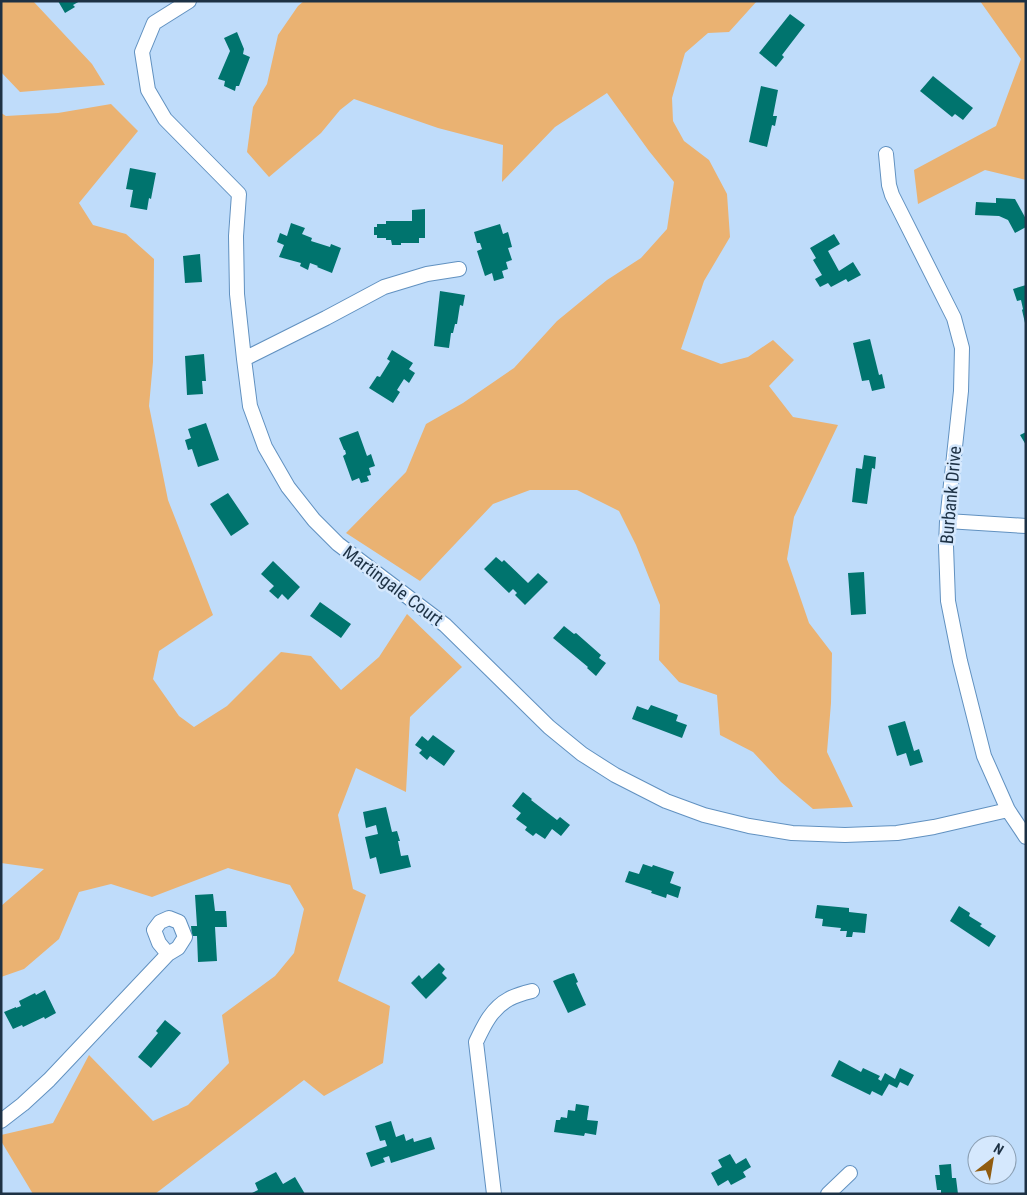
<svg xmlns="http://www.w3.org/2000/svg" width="1027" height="1195" font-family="'Roboto Condensed',sans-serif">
<rect width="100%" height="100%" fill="#bfdcfa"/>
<path fill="#eab272" d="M2 1H33L92 64 105 85 20 92 1 72Z
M304 1H757L729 32 708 33 685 53 672 98 673 121 684 141 709 160 727 194 730 237 704 281 681 349 721 364 748 357 773 340 794 360 769 386 793 417 838 425 794 517 787 559 809 623 832 653 831 703 827 752 853 807 813 809 781 782 753 752 720 735 717 695 679 682 659 660 660 605 636 545 619 511 577 490H530L493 504 420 581 346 533 406 472 426 424 463 403 514 368 557 321 607 280 641 258 667 229 674 182 649 151 607 93 555 127 502 182 503 145 438 128 354 99 340 110 321 133 269 177 247 152 253 107 267 84 278 35 298 6Z
M980 1H1026V180L985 170 918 204 914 170 996 126 1021 59Z
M111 104 138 131 79 203 93 225 126 234 154 259 153 362 149 406 168 500 213 615 159 651 153 679 179 716 194 727 227 706 281 652 311 656 341 690 379 657 407 614 462 667 410 717 406 792 356 768 338 815 353 889 366 895 338 981 390 1006 383 1063 324 1096 304 1080 155 1194H33L1 1141V1135L53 1123 89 1055 153 1121 188 1105 229 1063 222 1015 275 976 294 953 304 909 290 885 228 868 152 897 111 884 79 892 59 939 24 969 1 977V906L44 869 1 863V113L6 116 58 113Z"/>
<path fill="#00746e" d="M58 1H80L73 5 75 7 65 13Z
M790 14 805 25 782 55 784 57 776 67 759 53Z
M237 32 244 49 243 54 250 57 239 86H236L235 91 224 86 225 81 218 79 230 51 224 38Z
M933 76 973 108 963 120 955 114 952 117 920 91Z
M761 86 778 90 773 116H777L775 126 772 125 767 147 749 142Z
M130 168 156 173 151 199 149 198 147 210 130 207 133 190 126 189Z
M996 198 1015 199 1026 219V227L1015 233 1008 220 999 216 975 215 976 202 996 203Z
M425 209V238H419V243H401V245H392L391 240H386V238H377V235H374V227H377V224H386V221H412V210Z
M291 223 305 228 302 234 312 238 311 241 330 247 331 244 341 248 332 273 317 267 318 266 310 263 308 270 300 266 301 263 279 257 284 245 277 242 280 233 287 236Z
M500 224 503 234 508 232 512 247 508 248 512 260 506 262 508 269 502 271 504 278 494 281 492 273 485 276 477 251 482 249 480 243H477L474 232Z
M834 234 840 244 828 251 839 271 853 262 861 275 848 282 846 279 831 287 828 283 820 287 815 279 822 275 813 260 816 258 810 248Z
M200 254 202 282 185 283 183 256Z
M1026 285V323H1025L1022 310 1023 309 1021 300 1017 301 1013 289Z
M440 291 465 295 463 306 460 305 457 324H455L453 333H451L449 348 434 346Z
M870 339 879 375 882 374 885 388 872 391 869 380 862 381 853 343Z
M392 350 413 363 409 369 415 373 409 383 404 379 397 390 400 392 393 403 369 388 377 376 380 377 390 361 387 359Z
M204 354 206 381H202L203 394 187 395 185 356Z
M206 423 219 460 198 467 192 449 188 450 185 440 191 438 188 429Z
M358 431 367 456 371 454 375 466 369 468 371 475 367 476 369 481 361 483 359 478 352 481 343 456 346 454 345 450H344L339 438Z
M1026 432V445L1020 435Z
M864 455 876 457 875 469 872 468 867 504 852 502 856 468 862 469Z
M228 493 249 524 231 536 210 504Z
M496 557 502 562 504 560 528 583 538 573 548 582 525 605 515 595 517 593 513 589 509 593 484 569Z
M273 561 300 587 288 600 282 594 278 599 269 591 274 586 261 574Z
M864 572 866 614 851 615 848 573Z
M320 602 351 624 341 638 310 616Z
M564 626 574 634 576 633 601 655 599 658 606 663 596 676 587 668 588 667 553 638Z
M651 705 678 715 676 721 687 725 682 738 632 719 637 706 648 710Z
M905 721 914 751 919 749 923 762 910 766 906 753 897 756 888 726Z
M433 735 455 751 444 766 430 756 427 760 419 753 422 750 415 745 422 736 428 741Z
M523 792 532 799 531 800 557 820 560 817 570 825 561 836 552 829 545 839 536 833 533 836 525 830 527 827 516 819 521 813 512 806Z
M386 807 392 832 397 831 400 841H398L401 856 408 855 411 867 380 874 376 857 370 859 365 837 378 834 376 825 366 828 363 812Z
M643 864 652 867 653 865 674 872 670 883 681 887 678 898 667 894 666 898 651 893 652 891 625 882 629 871 639 874Z
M213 894 215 911H226L227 927H215L217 961 198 962 197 936H192L191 926H197L195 895Z
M817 905 849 908V912L867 914 865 933 853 932 852 937H846L847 931H840L841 928 822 926 823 919 815 918Z
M959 906 970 913 969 916 982 924 980 926 996 936 989 947 950 921Z
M439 963 445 969 442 973 447 978 426 999 411 983 419 975 422 979Z
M574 973 578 982 576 983 586 1005 568 1013 553 981 567 975Z
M45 990 56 1013 45 1019 44 1017 23 1027 22 1025 13 1029 4 1012 16 1007V1008L21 1006 19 1001 35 993 36 995Z
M165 1020 181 1033 151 1068 138 1057 158 1033 156 1031Z
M839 1060 861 1072 863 1068 880 1076 878 1079 881 1081 885 1073 895 1079 900 1068 914 1075 908 1086 900 1082 897 1088 889 1084 882 1096 872 1091 870 1095 831 1076Z
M576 1104 589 1106 587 1120 598 1121 596 1135 585 1133 584 1136 554 1132 556 1120H560L561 1117 567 1118 568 1110 575 1111Z
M391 1121 396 1137 404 1134 406 1141 413 1138 414 1142 431 1137 435 1149 391 1163 389 1156 383 1158 385 1162 371 1167 366 1153 387 1146 385 1140 380 1141 375 1126Z
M730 1154 736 1164 746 1158 751 1167 743 1172 746 1177 731 1185 728 1180 718 1186 711 1173 722 1167 718 1160Z
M951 1164 952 1178H956L958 1194H941V1190H937L935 1175H940L939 1165Z
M276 1172 283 1184 295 1177 305 1194H250L258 1190 255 1183Z"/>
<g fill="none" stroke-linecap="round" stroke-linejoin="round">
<defs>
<path id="minor" d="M189 1 154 23 142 52 148 90 165 119 239 194 236 236 237 294 244 359 250 406 265 447 288 487 314 520 338 544 445 625 549 727 582 754 615 775 666 801 704 815 749 826 792 833 845 835 897 833 934 827 1008 810
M886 154 889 185 892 195 954 318 962 348 961 391 947 521 946 546 948 601 960 661 984 756 1008 810 1026 837
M244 359 326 318 384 287 427 274 459 269
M947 521 1026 526
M1 1121 23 1104 49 1080 168 954 178 948 185 937 179 922 169 918 160 922 154 930 159 943 168 954
M494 1194 476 1042C484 1025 492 1008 509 999 516 995 524 993 532 991
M828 1194 850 1173"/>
</defs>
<use href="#minor" stroke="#6191c0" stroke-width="16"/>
<use href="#minor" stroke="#fff" stroke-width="14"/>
</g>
<g text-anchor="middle" stroke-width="5" stroke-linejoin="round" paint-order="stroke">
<g font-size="18" fill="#1d3144" stroke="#d5e8fd">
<text transform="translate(951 495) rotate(-85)" y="6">Burbank Drive</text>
<text transform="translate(393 586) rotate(37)" y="6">Martingale Court</text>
</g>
</g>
<rect width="1027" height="1195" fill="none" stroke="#1d3144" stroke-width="5"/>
<g transform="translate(992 1160) rotate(31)"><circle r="24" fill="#d5e8fd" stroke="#8b9fb3"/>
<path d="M0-4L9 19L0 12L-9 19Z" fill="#915c0f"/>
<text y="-8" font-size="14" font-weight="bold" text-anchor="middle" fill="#1d3144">N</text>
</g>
</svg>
